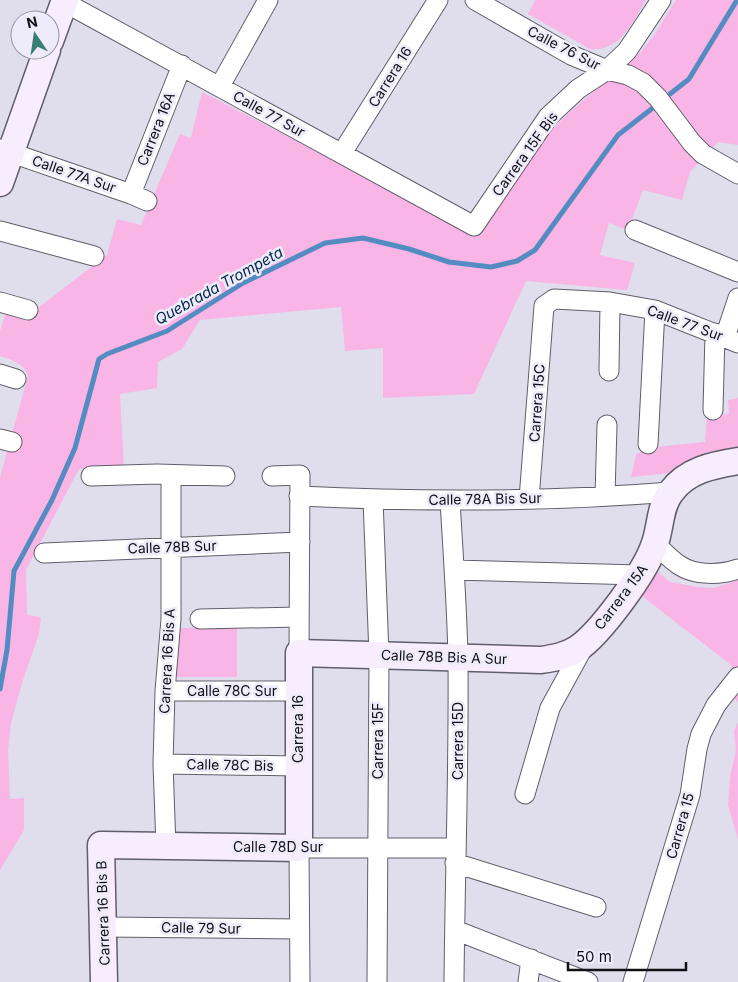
<svg xmlns="http://www.w3.org/2000/svg" width="738" height="982" font-family="Inter,sans-serif">
<rect width="100%" height="100%" fill="#e0deed"/>
<path fill="#f8b5e6" d="M535 0H646C633 21 619 53 590 49L528 14Z
M676 0H738V145L718 142 690 172 682 200 643 190 628 230 609 223 600 255 635 263 627 290 526 281 474 394 383 398V348L345 351 341 307 200 320 182 349 158 362 157 388 120 394 124 469H79L26 570 27 615 41 617 39 634 22 683 11 723 8 750 10 799 24 798V830L0 870V477L28 376C24 363 12 360 0 356V331L7 309 30 314 107 255 117 219 141 225 180 134 191 138 202 92 471 232 549 132 581 102 639 54 653 37Z
M738 398V449L698 457 670 473 631 477 636 454 655 447 705 442 707 415 729 414 728 400Z
M658 572 670 582 698 587 714 588 738 580V702L733 697 731 665 642 596Z
M175 628H237V677H175Z
M738 722V840L728 805 730 777 736 750 734 731Z"/>
<g fill="none" stroke-linecap="round" stroke-linejoin="round">
<path stroke="#548cc2" stroke-width="5" d="M670 94 689 79 737 0
M0 689 7 650 14 571 52 500 75 448 99 359 107 354 167 331 243 283 325 243 363 238 409 249 449 262 491 267 517 261 535 250 618 135 654 107"/>
<defs>
<path id="street" d="M475 0 571 55 607 70 628 75 643 83 658 98 692 143 703 154 738 174
M64 2 474 226 548 117 578 89 607 70 627 51 661 0
M220 86 268 0
M0 149 131 194 147 201
M342 153 438 0
M131 194 182 65
M635 230 738 272
M0 231 94 256
M0 302 28 310
M725 337 738 298
M609 371 610 302
M0 374 16 379
M713 410 715 333
M0 439 12 442
M648 444 655 310
M91 476 157 474 225 476
M272 476 300 475 299 653
M299 496C423 502 547 502 671 492
M605 496 607 425
M373 499 379 655 377 982
M529 499 544 306 554 299 610 302 655 310 738 343
M450 500C453 553 457 606 458 659 459 767 455 874 454 982
M655 544C663 551 671 560 679 565 695 576 721 575 738 569
M44 553 300 542
M454 570 640 575
M200 619 299 617
M165 691H298
M163 764 298 766
M525 794 550 708 585 644
M166 847 163 764 165 691 171 619V476
M455 863 596 907
M104 927 299 929
M455 930 588 982
M300 982 299 848H455
M528 982 531 959
M633 982 690 795 697 749 701 734 716 705 738 677"/>
<path id="secondary" d="M50 41 65 0
M0 183 47 50
M104 982 101 845 299 848V653L541 660C554 658 566 656 577 649 600 634 645 572 654 546 661 529 659 507 671 492 687 470 713 465 738 461"/>
</defs>
<use href="#street" stroke="#605e6a" stroke-width="21"/>
<use href="#secondary" stroke="#605e6a" stroke-width="29"/>
<use href="#street" stroke="#fff" stroke-width="19"/>
<use href="#secondary" stroke="#f8edfd" stroke-width="26"/>
</g>
<g text-anchor="middle" stroke-width="5" stroke-linejoin="round" paint-order="stroke">
<g font-size="14" fill="#111015" stroke="#eeebfa">
<text transform="translate(564 48) rotate(27)" y="5">Calle 76 Sur</text>
<text transform="translate(390 77) rotate(-58)" y="5">Carrera 16</text>
<text transform="translate(269 114) rotate(29)" y="5">Calle 77 Sur</text>
<text transform="translate(156 129) rotate(-68)" y="5">Carrera 16A</text>
<text transform="translate(525 154) rotate(-54)" y="5">Carrera 15F Bis</text>
<text transform="translate(74 174) rotate(19)" y="5">Calle 77A Sur</text>
<text transform="translate(685 323) rotate(20)" y="5">Calle 77 Sur</text>
<text transform="translate(537 403) rotate(-86)" y="5">Carrera 15C</text>
<text transform="translate(485 499) rotate(-1)" y="5">Calle 78A Bis Sur</text>
<text transform="translate(172 547) rotate(-2)" y="5">Calle 78B Sur</text>
<text transform="translate(621 597) rotate(-53)" y="5">Carrera 15A</text>
<text transform="translate(444 657) rotate(2)" y="5">Calle 78B Bis A Sur</text>
<text transform="translate(167 661) rotate(-87)" y="5">Carrera 16 Bis A</text>
<text x="232" y="696">Calle 78C Sur</text>
<text transform="translate(298 729) rotate(-90)" y="5">Carrera 16</text>
<text transform="translate(378 741) rotate(-90)" y="5">Carrera 15F</text>
<text transform="translate(458 741) rotate(-90)" y="5">Carrera 15D</text>
<text transform="translate(230 765) rotate(1)" y="5">Calle 78C Bis</text>
<text transform="translate(680 826) rotate(-74)" y="5">Carrera 15</text>
<text x="278" y="852">Calle 78D Sur</text>
<text transform="translate(103 913) rotate(-92)" y="5">Carrera 16 Bis B</text>
<text transform="translate(201 928) rotate(1)" y="5">Calle 79 Sur</text>
</g>
<g font-size="15" font-style="italic" fill="#002b4e" stroke="#eeebfa">
<text transform="translate(219 286) rotate(-29)" y="5">Quebrada Trompeta</text>
</g>
</g>
<g transform="translate(35 35) rotate(347)"><circle r="24" fill="#eeebfa" stroke="#96939e"/>
<path d="M0-4L9 19L0 12L-9 19Z" fill="#397e74"/>
<text y="-8" font-size="14" font-weight="bold" text-anchor="middle" fill="#111015">N</text>
</g>
<path d="M568 962v8h118v-8" fill="none" stroke="#111015" stroke-width="2.5"/>
<text x="576" y="962" font-size="15" fill="#111015" stroke="#eeebfa" stroke-width="4" paint-order="stroke">50 m</text>
</svg>
